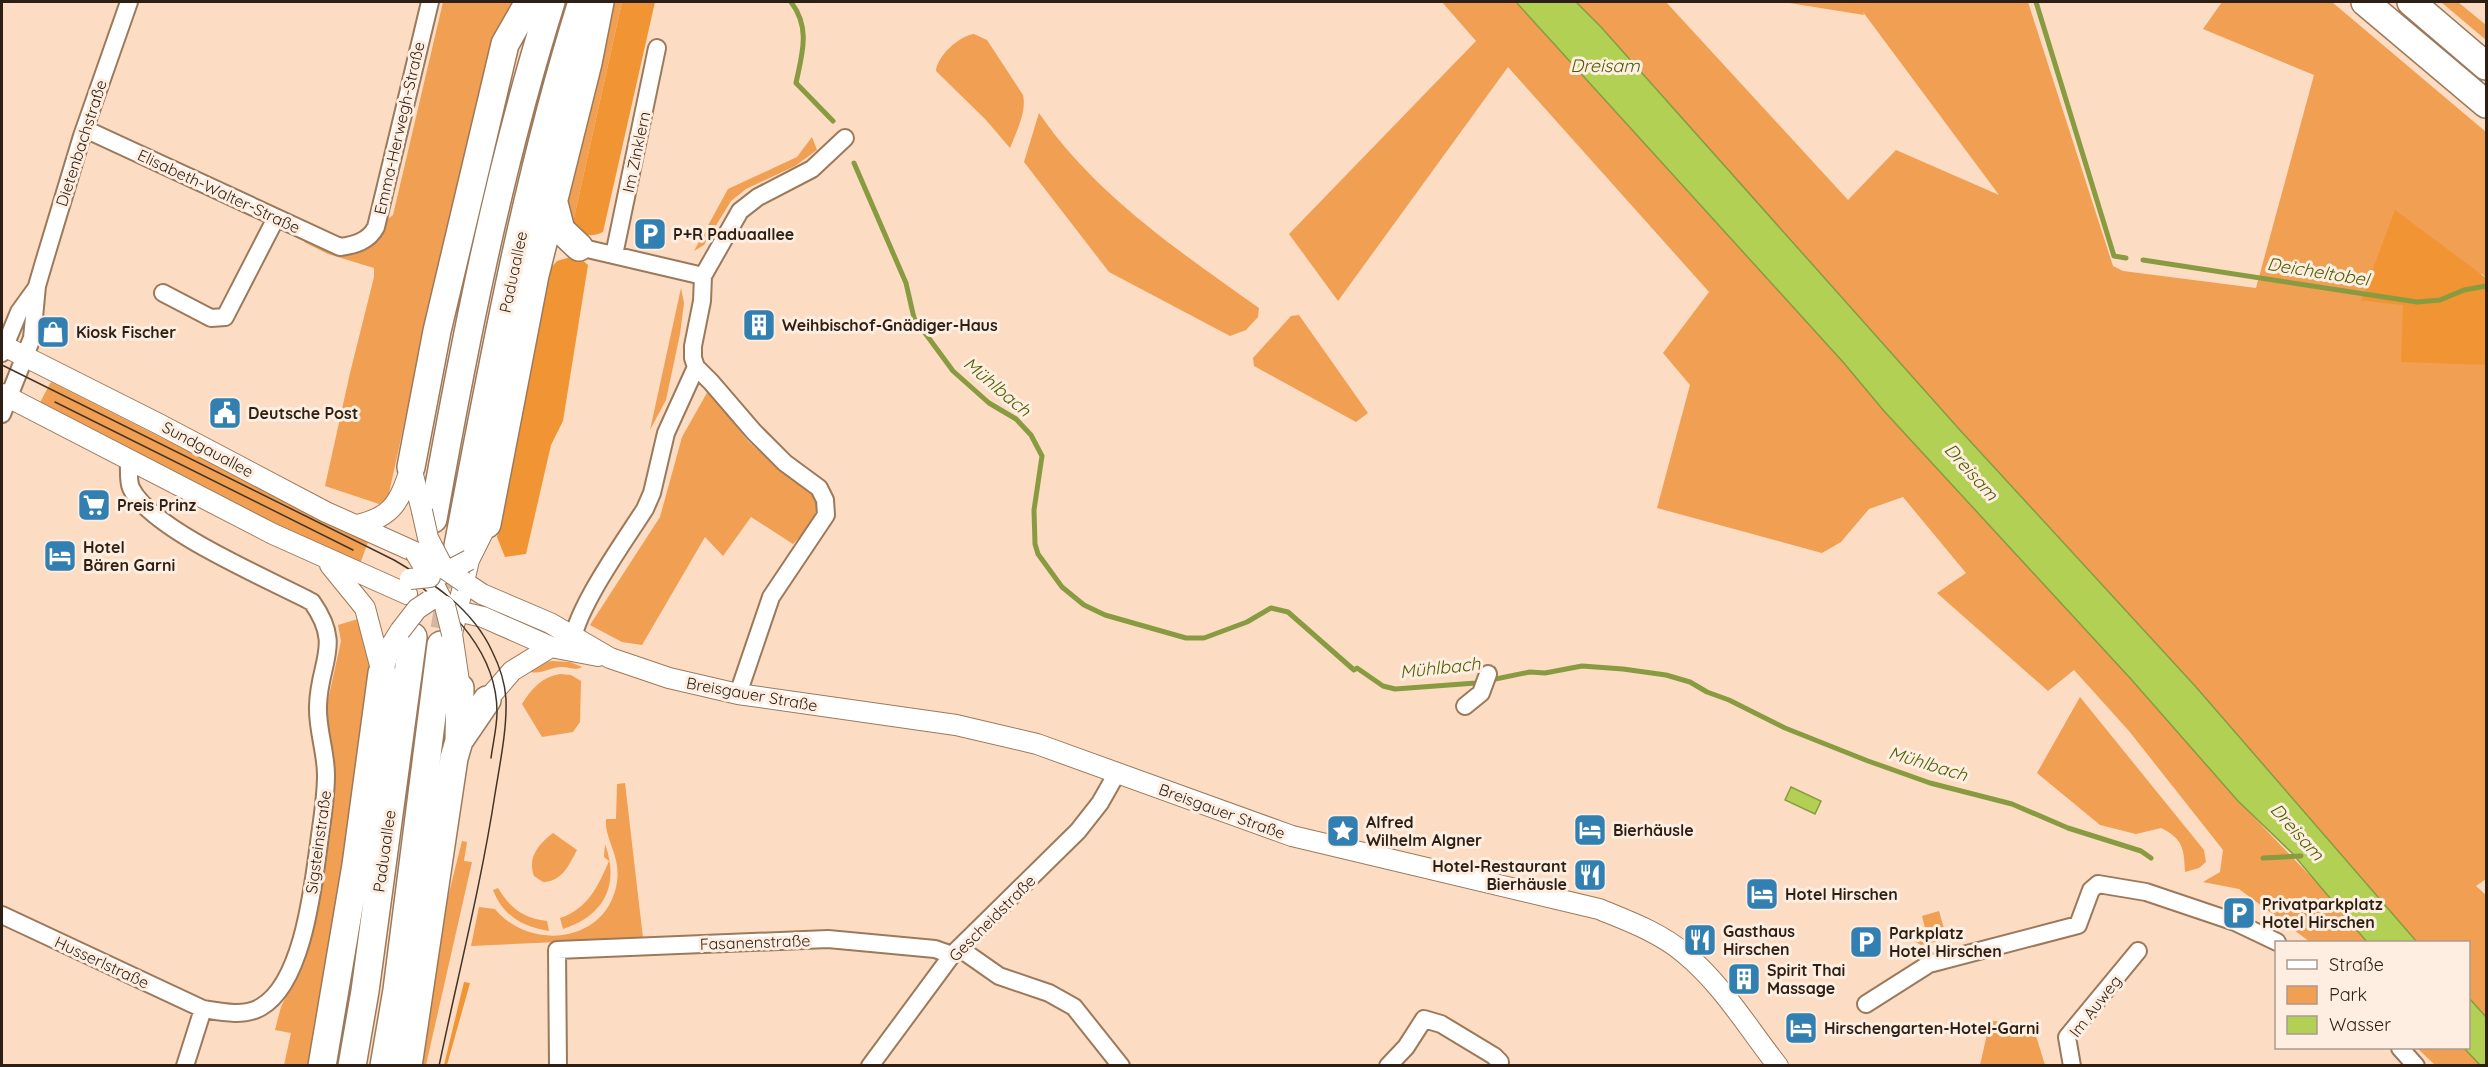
<svg xmlns="http://www.w3.org/2000/svg" width="2488" height="1067" font-family="Quicksand,sans-serif">
<rect width="100%" height="100%" fill="#fcddc3"/>
<path fill="#f09f53" d="M443 2H514L494 43 442 250 388 498 379 504 325 486 350 373 374 277V268L328 254 304 242 307 238 372 243 378 241 385 221 393 215Z
M558 2H566L521 166 514 164Z
M610 2H622L572 227 563 209Z
M1442 2H1516L1843 362 1884 411 2130 678 2238 801 2322 888 2367 942H2310L2239 889 2203 882 2220 872 2223 850 2129 731 2074 670 2048 691 1937 593 1966 573 1903 497 1869 509 1841 542 1822 553 1657 508 1690 385 1663 353 1709 292 1508 67 1338 301 1289 234 1476 41Z
M1576 2H1666L1848 200 1896 150 1999 195 1863 12 1864 15 1783 2H2028L2113 266 2123 271 2256 288 2314 75 2203 29 2222 2H2332L2486 132V278L2482 274 2362 301 2403 304 2466 363 2486 365V879L2476 886 2486 895V1017L2469 998 2468 942H2417L2196 687 1959 429 1601 27Z
M2441 2H2458L2486 25V40Z
M974 34 987 40 1023 95C1027 111 1016 133 1010 148L986 120 936 71C937 56 959 36 974 34Z
M1039 113C1095 195 1179 251 1259 308L1258 317 1246 330 1230 336 1109 272 1024 162Z
M812 137 817 150 795 166 746 189 731 201 704 245 694 251 728 189 797 157Z
M681 288 684 303 680 334 666 400 650 430Z
M1299 315 1368 413 1356 422 1254 366 1253 358 1291 316Z
M51 382 368 542 360 564 311 543 37 408Z
M708 391 748 441 781 472 814 491C822 517 810 526 793 544L751 517 723 556 705 537 642 645 622 642 590 625 660 517 682 437Z
M358 619 369 647V673L313 1065H284L291 1033 275 1030 281 1007 305 955 314 919 334 763 326 709 341 641 338 625Z
M552 661 570 662 582 667C575 671 570 667 562 667 550 667 539 676 528 671L544 662Z
M560 674 571 675 581 681 580 722 573 732 542 737 522 704C531 689 542 677 560 674Z
M2080 697 2204 850 2206 862 2199 868 2185 872C2184 848 2183 839 2161 828L2136 834 2100 825 2037 773Z
M625 783 643 938 471 946 479 907 495 909C530 952 608 943 617 882 621 855 604 839 606 819H616L617 784Z
M553 833 577 850C569 865 562 882 543 882L534 876C527 857 539 844 553 833Z
M462 841 467 842 464 861 472 862 426 1065 420 1066 443 917Z
M605 844C620 885 604 916 563 929L560 918C588 909 598 886 609 861L604 857Z
M498 888C510 908 523 918 547 921L549 931C523 927 503 916 493 890Z
M1939 911 1947 939 1921 945 1916 942 1915 935 1926 932 1922 916Z
M1990 1021 2032 1023 2045 1065H1980Z
M2417 1048H2464L2480 1065H2435Z"/>
<path fill="#f19434" d="M622 2H655L603 232C589 238 584 235 572 227Z
M2395 210 2486 278V365L2401 362 2403 305 2361 301Z
M571 257H579L588 265 563 421 551 445 526 554 505 557 497 537 548 271 557 261Z
M464 982 470 983 447 1065H444Z"/>
<path fill="#b1d054" stroke="#899b40" stroke-width="1.5" d="M1516 2H1576L1601 27 1959 429 2196 687 2417 942H2367L2292 853 2238 801 2130 678 1884 411 1843 362Z
M1791 787 1821 801 1815 814 1785 800Z
M2469 998 2486 1017V1065H2480L2464 1048H2468Z"/>
<g fill="none" stroke-linecap="round" stroke-linejoin="round">
<path stroke="#899b40" stroke-width="5" d="M791 2C811 28 802 54 796 83L833 121
M2036 2 2114 256 2126 258
M854 163 906 283 914 318 953 371 989 403 1016 419 1031 435 1042 456 1034 510 1035 544 1038 554 1062 587 1084 605 1105 615 1186 638H1204L1247 622 1271 608 1288 612 1354 670 1357 668 1383 686 1395 689 1476 683 1530 672 1545 673 1582 666 1623 669 1666 675 1690 682 1707 692 1729 700 1785 728 1868 761 1930 783 2012 804 2068 828 2141 851 2151 858
M2143 260 2417 302 2440 300 2464 290 2486 286
M2263 858 2301 856"/>
<path stroke="#d3b7a0" stroke-width="27" stroke-dasharray="27 14" stroke-linecap="butt" d="M444 629 458 548"/>
<defs>
<path id="minor" d="M85 129 340 247C355 245 369 241 376 227L430 2
M579 247 703 276
M614 255 657 48
M163 293 211 318 225 317 276 218
M2 353 19 312 37 287
M2 414 32 338 37 286 44 262 82 136 129 2
M571 649C573 612 624 542 645 509L652 493 666 433 696 367
M738 694 771 597 826 515 825 500 819 488 785 463 754 432 711 382 696 367 693 358V346L702 301 703 276 740 211 758 197 812 169 845 138
M1465 706 1481 693 1488 674
M2 915 203 1009C221 1012 244 1017 261 1007 303 983 313 887 319 843 322 820 326 798 326 775 326 752 317 729 318 706 319 661 343 646 312 602 269 579 151 530 131 488 128 481 129 468 129 461
M959 948 999 976 1049 993 1074 1007 1121 1066
M1866 1004 1929 964 2078 925 2091 890 2098 884 2146 892 2235 922 2277 942
M2400 1048 2416 1066
M185 1066 203 1009
M558 1066 557 950 828 939 935 949 952 955
M870 1066 952 955 1078 831 1100 803 1117 773
M1388 1066 1406 1047 1424 1019 1441 1024 1494 1056 1500 1062
M2072 1066 2067 1037 2138 951"/>
<path id="tertiary" d="M2 345 159 424 326 512 415 552
M2 394 273 534 407 594
M411 467 422 511
M357 525C394 517 400 500 411 467
M330 565 365 608 382 673
M464 582 482 594 550 623 610 658 669 678 738 694 956 725 1037 744 1292 836 1599 909C1628 921 1659 932 1684 953 1722 984 1748 1028 1778 1066
M445 606 430 577 445 573
M457 611 483 617 551 647 598 656
M383 671 390 647 400 631
M460 688 452 634 469 560 487 524
M487 700 512 671 551 647"/>
<path id="trunk" d="M2365 2 2486 104
M2411 2 2486 66
M553 199 561 230 579 247
M411 467 437 331 505 44 529 2
M433 519C464 345 498 170 551 2
M487 524 535 275 588 63 600 2
M458 546C493 363 526 179 582 2
M459 741 487 700
M322 1066 356 865 382 673
M352 1066 365 991 413 637
M384 1066 397 990 441 645
M408 1066 454 758 459 741 460 688"/>
</defs>
<use href="#minor" stroke="#9c795b" stroke-width="20"/>
<use href="#tertiary" stroke="#9c795b" stroke-width="22"/>
<use href="#trunk" stroke="#9c795b" stroke-width="30"/>
<use href="#minor" stroke="#fff" stroke-width="16"/>
<use href="#tertiary" stroke="#fff" stroke-width="20"/>
<use href="#trunk" stroke="#fff" stroke-width="27"/>
<path stroke="#443426" stroke-width="1.5" d="M2 365 394 560C433 583 472 608 492 651 499 665 505 683 506 699 507 730 500 763 495 794 481 885 458 975 439 1066
M55 402 353 550
M407 577C453 608 497 654 497 712 497 727 493 743 491 758"/>
<defs>
<path id="tertiary-bridge" d="M422 511 428 538 444 569
M410 579 430 577 415 552
M464 582 448 571 469 560
M445 606 452 634
M400 631 417 609 429 601"/>
</defs>
<use href="#tertiary-bridge" stroke="#9c795b" stroke-width="22" stroke-linecap="butt"/>
<use href="#tertiary-bridge" stroke="#fff" stroke-width="20"/>
</g>
<defs>
<symbol id="parking-square" viewBox="-11 -11 22 22"><rect x="-9" y="-9" width="18" height="18" rx="4" fill="#327fb1" stroke="#fdeee1"/><path d="M-3.5-5.5H1a3.5 3.5 0 0 1 0 7H-1V5.5H-3.5ZM-1-3.4V-.6H.8a1.4 1.4 0 0 0 0-2.8Z" fill="#fff"/></symbol>
<symbol id="building-square" viewBox="-11 -11 22 22"><rect x="-9" y="-9" width="18" height="18" rx="4" fill="#327fb1" stroke="#fdeee1"/><path d="M-4-6H4V6H1V3H-1V6H-4ZM-2.5-4.3h1.7v1.8h-1.7ZM.8-4.3h1.7v1.8H.8ZM-2.5-1h1.7V.8h-1.7ZM.8-1h1.7V.8H.8Z" fill="#fff"/></symbol>
<symbol id="shop-square" viewBox="-11 -11 22 22"><rect x="-9" y="-9" width="18" height="18" rx="4" fill="#327fb1" stroke="#fdeee1"/><path d="M-5-2.5h2.3a2.7 3.5 0 0 1 5.4 0H5L5.5 6h-11ZM-1.5-2.5h3a1.5 2.3 0 0 0-3 0Z" fill="#fff"/></symbol>
<symbol id="civic-square" viewBox="-11 -11 22 22"><rect x="-9" y="-9" width="18" height="18" rx="4" fill="#327fb1" stroke="#fdeee1"/><path d="M-.6-6.5H3V-4.5H.6V-3L4-1V1h2V6H-6V1h2V-1L-.6-3ZM-1.2 2.5V6h2.4V2.5Z" fill="#fff"/></symbol>
<symbol id="supermarket-square" viewBox="-11 -11 22 22"><rect x="-9" y="-9" width="18" height="18" rx="4" fill="#327fb1" stroke="#fdeee1"/><path d="M-6-5.5h2.5l.6 2H6L4.5 2H-2.5L-4.4-4H-6ZM-1.5 3.2a1.3 1.3 0 1 0 .1 0ZM3 3.2a1.3 1.3 0 1 0 .1 0Z" fill="#fff"/></symbol>
<symbol id="hotel-square" viewBox="-11 -11 22 22"><rect x="-9" y="-9" width="18" height="18" rx="4" fill="#327fb1" stroke="#fdeee1"/><path d="M-6-4.5h1.5V1H6V5H4.5V3h-9V5H-6ZM-4 0a1.8 1.8 0 1 1 3.6 0ZM.5 0V-2.5h3Q6-2.5 6 0Z" fill="#fff"/></symbol>
<symbol id="sight-square" viewBox="-11 -11 22 22"><rect x="-9" y="-9" width="18" height="18" rx="4" fill="#327fb1" stroke="#fdeee1"/><path d="M0-6L1.8-2.2L6-1.7L2.9 1.2L3.7 5.4L0 3.3L-3.7 5.4L-2.9 1.2L-6-1.7L-1.8-2.2Z" fill="#fff"/></symbol>
<symbol id="restaurant-square" viewBox="-11 -11 22 22"><rect x="-9" y="-9" width="18" height="18" rx="4" fill="#327fb1" stroke="#fdeee1"/><path d="M-5-6h1v4h1v-4h1v4h1v-4h1v5L-1.5 .5V6h-2V.5L-5-1ZM5-6V6H3V1.5H1.5Q1.5-4 5-6Z" fill="#fff"/></symbol>
</defs>
<g fill-rule="evenodd">
<use href="#parking-square" x="631" y="215" width="38" height="38"/>
<use href="#building-square" x="740" y="306" width="38" height="38"/>
<use href="#shop-square" x="34" y="313" width="38" height="38"/>
<use href="#civic-square" x="206" y="394" width="38" height="38"/>
<use href="#supermarket-square" x="75" y="486" width="38" height="38"/>
<use href="#hotel-square" x="41" y="537" width="38" height="38"/>
<use href="#hotel-square" x="1571" y="811" width="38" height="38"/>
<use href="#sight-square" x="1324" y="812" width="38" height="38"/>
<use href="#restaurant-square" x="1571" y="856" width="38" height="38"/>
<use href="#hotel-square" x="1743" y="875" width="38" height="38"/>
<use href="#parking-square" x="2220" y="894" width="38" height="38"/>
<use href="#restaurant-square" x="1681" y="921" width="38" height="38"/>
<use href="#parking-square" x="1847" y="923" width="38" height="38"/>
<use href="#building-square" x="1725" y="960" width="38" height="38"/>
<use href="#hotel-square" x="1782" y="1009" width="38" height="38"/>
</g>
<g text-anchor="middle" stroke-width="6" stroke-linejoin="round" paint-order="stroke">
<g font-size="16" fill="#2d1f13" stroke="#fdeee1">
<text transform="translate(399 128) rotate(-77)" y="6">Emma-Herwegh-Straße</text>
<text transform="translate(81 143) rotate(-72)" y="6">Dietenbachstraße</text>
<text transform="translate(636 152) rotate(-78)" y="6">Im Zinklern</text>
<text transform="translate(219 191) rotate(25)" y="6">Elisabeth-Walter-Straße</text>
<text transform="translate(513 272) rotate(-78)" y="6">Paduaallee</text>
<text transform="translate(208 449) rotate(28)" y="6">Sundgauallee</text>
<text transform="translate(752 694) rotate(10)" y="6">Breisgauer Straße</text>
<text transform="translate(1222 811) rotate(20)" y="6">Breisgauer Straße</text>
<text transform="translate(318 842) rotate(-82)" y="6">Sigsteinstraße</text>
<text transform="translate(384 851) rotate(-82)" y="6">Paduaallee</text>
<text transform="translate(992 918) rotate(-45)" y="6">Gescheidstraße</text>
<text transform="translate(755 942) rotate(-2)" y="6">Fasanenstraße</text>
<text transform="translate(102 962) rotate(25)" y="6">Husserlstraße</text>
<text transform="translate(2095 1006) rotate(-52)" y="6">Im Auweg</text>
</g>
<g font-size="16" font-weight="bold" fill="#2d1f13" stroke="#fdeee1" text-anchor="start">
<text x="673" y="240">P+R Paduaallee</text>
<text x="782" y="331">Weihbischof-Gnädiger-Haus</text>
<text x="76" y="338">Kiosk Fischer</text>
<text x="248" y="419">Deutsche Post</text>
<text x="117" y="511">Preis Prinz</text>
<text x="83" y="553">Hotel<tspan x="83" dy="18">Bären Garni</tspan></text>
<text x="1366" y="828">Alfred<tspan x="1366" dy="18">Wilhelm Algner</tspan></text>
<text x="1613" y="836">Bierhäusle</text>
<text x="1567" y="872" text-anchor="end">Hotel-Restaurant<tspan x="1567" dy="18">Bierhäusle</tspan></text>
<text x="1785" y="900">Hotel Hirschen</text>
<text x="2262" y="910">Privatparkplatz<tspan x="2262" dy="18">Hotel Hirschen</tspan></text>
<text x="1723" y="937">Gasthaus<tspan x="1723" dy="18">Hirschen</tspan></text>
<text x="1889" y="939">Parkplatz<tspan x="1889" dy="18">Hotel Hirschen</tspan></text>
<text x="1767" y="976">Spirit Thai<tspan x="1767" dy="18">Massage</tspan></text>
<text x="1824" y="1034">Hirschengarten-Hotel-Garni</text>
</g>
<g font-size="18" font-style="italic" fill="#4d6000" stroke="#fdeee1">
<text x="1605" y="72">Dreisam</text>
<text transform="translate(2318 272) rotate(9)" y="6">Deicheltobel</text>
<text transform="translate(997 387) rotate(40)" y="6">Mühlbach</text>
<text transform="translate(1971 472) rotate(48)" y="6">Dreisam</text>
<text transform="translate(1440 668) rotate(-6)" y="6">Mühlbach</text>
<text transform="translate(1928 764) rotate(17)" y="6">Mühlbach</text>
<text transform="translate(2297 832) rotate(48)" y="6">Dreisam</text>
</g>
</g>
<rect width="2488" height="1067" fill="none" stroke="#2d1f13" stroke-width="6"/>
<rect x="2275" y="941" width="195" height="108" fill="#fdeee1" stroke="#aa9b8f" stroke-width="1.5"/>
<rect x="2287" y="960" width="30" height="9" fill="#ffffff" stroke="#aa9b8f" stroke-width="1.5"/>
<text x="2329" y="971" font-size="18" fill="#2d1f13">Straße</text>
<rect x="2287" y="986" width="30" height="18" fill="#f09f53" stroke="#aa9b8f" stroke-width="1.5"/>
<text x="2329" y="1001" font-size="18" fill="#2d1f13">Park</text>
<rect x="2287" y="1016" width="30" height="18" fill="#b1d054" stroke="#aa9b8f" stroke-width="1.5"/>
<text x="2329" y="1031" font-size="18" fill="#2d1f13">Wasser</text>
</svg>
